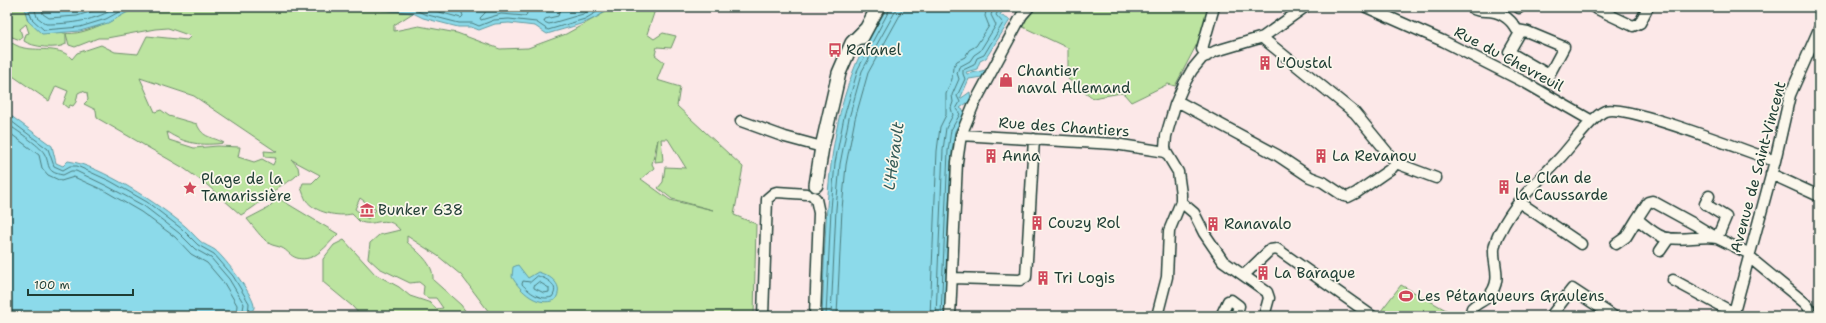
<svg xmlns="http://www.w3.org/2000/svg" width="1826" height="323" font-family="'Shantell Sans',sans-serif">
<rect width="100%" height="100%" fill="#fce8e8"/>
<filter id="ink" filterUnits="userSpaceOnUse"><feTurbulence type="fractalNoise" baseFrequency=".025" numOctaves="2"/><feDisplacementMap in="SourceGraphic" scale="8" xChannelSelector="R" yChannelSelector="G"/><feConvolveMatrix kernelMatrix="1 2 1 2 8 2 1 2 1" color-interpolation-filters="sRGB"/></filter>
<g filter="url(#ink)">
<path fill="#bce4a0" stroke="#6e906a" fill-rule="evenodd" d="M7 7H24L28 21C40 25 52 30 64 33 86 37 118 15 137 7H375L383 10 413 13 394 25V31L419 26 457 33 500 49 528 48 566 34 606 12 611 7H656L647 34 654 39 663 33 676 36 671 48 657 47 655 55 664 62 657 80 680 87 677 106 743 167 734 215 756 224 754 316H492L461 275 438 256 407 236V242C419 253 434 264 433 280L461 305 469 316H361L352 306 323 282V259L334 245 344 240 375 274 399 287 410 296 431 303 436 309 443 308 436 298H428L423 295 424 286 419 282 410 283 379 268 368 258 370 243 379 235 400 230C386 212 373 229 359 221 357 219 354 216 352 214 338 217 315 213 306 200 304 197 303 192 301 188L303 183H312L320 175 292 160 298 167 299 173C292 181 286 182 279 187 266 198 255 207 241 215L206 184 182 167 97 118 96 110 84 104 88 100 87 93 82 91 78 93 76 102 73 106 70 105 68 108 63 104 68 91 56 86 49 101 7 72V40C12 43 18 47 24 48 39 51 62 46 72 59L77 53 101 45 115 52 138 54 147 36 187 40 191 36 168 28 155 29 107 38H98L75 47 69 45 66 34V44C57 50 32 47 24 41L26 34 29 33 26 24 20 29 22 36 20 40 7 35ZM140 78 194 96 277 152 264 151 265 157 276 158 273 165 262 159 254 162 238 157 240 147 218 146 194 148 169 140 167 132C185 144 202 146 224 143 212 136 203 139 197 124L169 116 161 110 155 112ZM658 139 655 162 663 161 661 139H668L686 168 665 167 663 182 658 188 672 199 713 210 670 200 641 179 654 168 652 164ZM360 198 376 210 368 219 355 209Z
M1037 7H1209L1199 40 1175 86 1168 84 1131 102 1124 94 1121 93 1093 98 1068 79V48L1021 26Z
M278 198 338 234C327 245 314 263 297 258 290 256 287 250 282 248 278 246 274 246 270 244 261 238 254 227 247 219L268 208Z
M1401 285 1455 315 1377 316Z"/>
<path fill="#8cdaea" stroke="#609ba1" d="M24 7H137L108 23 80 31 42 34 28 21Z
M375 7H468L470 10 485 7H531L532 9 550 10 557 7H611C594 23 569 27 547 34L535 26 509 23 495 24 479 30 471 27H458L423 18 413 13 383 10Z
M888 7H1005L1000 15 1010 20 986 58 980 61 977 69 966 72 967 74 986 70 982 77 969 79 960 99 970 92 971 100 960 108 966 112 955 131 952 151 945 316H822C826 237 824 143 854 69 862 47 876 27 888 7Z
M7 113 52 146 56 163 63 166 68 161C100 165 160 205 185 226 190 230 194 236 200 241 204 245 211 247 215 250 224 257 256 298 254 308 253 310 252 311 251 313L252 316H257H7Z
M518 265 528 278 538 272C551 276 565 285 555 300 537 307 521 292 512 277L513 267Z"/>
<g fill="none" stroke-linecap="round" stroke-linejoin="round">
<path stroke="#4b7c7d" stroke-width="1" d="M28 7 32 19 44 30 80 27 106 19 128 7
M34 7 37 17 46 24C71 24 95 21 117 7
M41 7 43 14 49 18 77 16 105 7
M391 7 414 9 424 14 459 23H472L479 26 494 20 509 19 536 22 548 30 585 19 605 7
M421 7 461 18 463 16 460 7
M486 7 485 13 480 18 481 20 501 14 525 16 527 14 525 7
M561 7 558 16 545 19 544 22 549 24 583 14 596 7
M7 118 48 149 54 166 63 170 70 166H77L110 181 147 202 182 229 198 245 214 254 233 276 249 303 248 316
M7 124C15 129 40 146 44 153 51 164 44 172 63 175L71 171H76L107 186 144 206 179 233 195 249 211 258 229 279 244 304 242 316
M7 131 39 155 42 168 48 175 61 181 74 177 105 191 141 212 175 237 191 254 207 263 224 283 237 305 236 316
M538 276C548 279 560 286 552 297 540 301 529 292 522 284L523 281 530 282Z
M539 282 549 288V292L544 293 534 288V286Z
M826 316 831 209 835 163 844 117 858 69 891 7
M831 316 836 209 840 164 849 118 862 71 895 12 896 7
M837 316 842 209 846 165 855 119 868 73 900 15 902 7
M930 316 937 151 940 127 946 115V94L952 79 953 67 957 61 965 57 969 50 976 46 989 26 985 16 987 7
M936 316 943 150 946 128 953 115 951 108 953 102 952 95 959 79 957 73 959 67 970 61 974 55 980 51 996 25 991 15 994 7
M941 316 948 151 951 130 960 114 956 109 960 102 957 96 965 79 963 74V70L974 65 977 58 984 55 1003 23 996 15 1000 7"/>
<defs>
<path id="minor" d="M1366 7 1443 41 1526 83 1592 121
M1471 7C1476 12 1480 10 1486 11 1500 11 1510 18 1517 30L1528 32 1564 47 1549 75 1509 52 1521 31
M1593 7 1633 26 1640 23 1648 7
M1519 8V7
M1263 37 1265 40 1355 113 1396 163 1436 178
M1207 56 1202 49 1214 7
M1177 101 1277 155 1310 177 1323 182 1344 196 1348 197 1356 193 1392 168 1396 163
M741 121 785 137 822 147
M961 135 1115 144 1166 152
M1771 174 1819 196
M1709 196 1705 204 1726 217 1717 238
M814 197 816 199 819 213 815 316
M1181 202 1194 213 1204 233 1223 261 1267 292 1269 298 1264 316
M1519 202 1581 244
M1717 238C1699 235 1681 242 1663 237 1654 234 1645 225 1637 219L1648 202 1652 201 1694 224 1717 238 1750 254
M1616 244 1626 237 1637 219
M1660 251 1669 238
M1749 257 1805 303 1809 308 1810 316
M1244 275 1270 250 1277 249 1372 316
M952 278 1020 280 1026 277 1034 139
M1673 280 1734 313
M763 316 767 199 774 193 777 192 807 194
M950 316 957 162 961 135 973 106 1022 15 1029 7
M1157 316 1167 277 1169 231 1181 202V194L1178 172 1166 152 1165 147 1166 136 1175 105 1184 84 1192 70 1202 58 1216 51 1263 37 1305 7
M1221 316 1228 301 1231 300 1239 306 1236 316
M1470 316 1472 308C1477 303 1484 301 1489 296 1503 279 1493 266 1494 249 1495 244 1497 237 1500 232 1514 203 1537 182 1559 159 1570 148 1591 117 1605 111 1625 103 1748 152 1775 161
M1551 316 1572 289 1613 316
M1733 316 1775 161 1790 95 1819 29"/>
<path id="major" d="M862 37 878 7
M816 185 822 147 839 73 852 43 866 29"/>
</defs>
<use href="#minor" stroke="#1f3d34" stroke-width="13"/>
<use href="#major" stroke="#1f3d34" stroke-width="16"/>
<use href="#minor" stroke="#fbf7ec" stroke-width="10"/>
<use href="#major" stroke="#fbf7ec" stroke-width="13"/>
</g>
</g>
<defs>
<symbol id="bus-bare" viewBox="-9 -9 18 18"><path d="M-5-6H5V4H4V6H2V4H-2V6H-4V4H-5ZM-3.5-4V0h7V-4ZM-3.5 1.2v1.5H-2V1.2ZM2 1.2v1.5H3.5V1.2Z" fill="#d1495b" stroke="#fbf7ec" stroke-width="2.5" paint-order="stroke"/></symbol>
<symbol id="building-bare" viewBox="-9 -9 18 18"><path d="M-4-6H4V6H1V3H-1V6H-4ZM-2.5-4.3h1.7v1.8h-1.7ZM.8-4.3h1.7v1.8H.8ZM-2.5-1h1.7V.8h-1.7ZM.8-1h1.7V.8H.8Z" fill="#d1495b" stroke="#fbf7ec" stroke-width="2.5" paint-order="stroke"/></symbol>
<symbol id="shop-bare" viewBox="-9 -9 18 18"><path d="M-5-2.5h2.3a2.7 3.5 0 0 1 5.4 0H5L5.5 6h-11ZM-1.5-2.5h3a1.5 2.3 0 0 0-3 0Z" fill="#d1495b" stroke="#fbf7ec" stroke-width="2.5" paint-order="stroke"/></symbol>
<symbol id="sight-bare" viewBox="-9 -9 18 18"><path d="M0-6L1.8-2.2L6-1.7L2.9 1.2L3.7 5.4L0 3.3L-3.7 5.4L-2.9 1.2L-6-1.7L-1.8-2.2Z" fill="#d1495b" stroke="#fbf7ec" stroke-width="2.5" paint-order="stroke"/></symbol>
<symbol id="museum-bare" viewBox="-9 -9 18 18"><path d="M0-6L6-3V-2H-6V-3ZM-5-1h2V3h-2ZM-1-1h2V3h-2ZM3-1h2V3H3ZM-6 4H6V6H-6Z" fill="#d1495b" stroke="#fbf7ec" stroke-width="2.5" paint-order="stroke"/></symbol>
<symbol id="stadium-bare" viewBox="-9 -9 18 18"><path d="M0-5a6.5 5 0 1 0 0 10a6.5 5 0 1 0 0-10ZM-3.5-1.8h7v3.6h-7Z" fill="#d1495b" stroke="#fbf7ec" stroke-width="2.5" paint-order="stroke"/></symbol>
</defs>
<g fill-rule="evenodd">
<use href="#bus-bare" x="825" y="40" width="20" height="20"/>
<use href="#building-bare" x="1255" y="53" width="20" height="20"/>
<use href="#shop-bare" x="996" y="70" width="20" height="20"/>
<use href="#building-bare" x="981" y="146" width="20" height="20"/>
<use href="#building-bare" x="1311" y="146" width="20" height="20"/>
<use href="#building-bare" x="1494" y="177" width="20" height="20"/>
<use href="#sight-bare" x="180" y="178" width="20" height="20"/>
<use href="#museum-bare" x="357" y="200" width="20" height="20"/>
<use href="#building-bare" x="1027" y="213" width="20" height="20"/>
<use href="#building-bare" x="1203" y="214" width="20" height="20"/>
<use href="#building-bare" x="1253" y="263" width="20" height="20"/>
<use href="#building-bare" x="1033" y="268" width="20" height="20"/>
<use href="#stadium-bare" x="1396" y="286" width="20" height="20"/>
</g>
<g text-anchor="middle" stroke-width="3.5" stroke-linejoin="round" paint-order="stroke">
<g font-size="15" fill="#1f3d34" stroke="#fbf7ec" text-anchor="start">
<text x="846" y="55">Rafanel</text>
<text x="1276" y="68">L'Oustal</text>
<text x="1017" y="76">Chantier<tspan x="1017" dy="17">naval Allemand</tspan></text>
<text x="1002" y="161">Anna</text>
<text x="1332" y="161">La Revanou</text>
<text x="1515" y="183">Le Clan de<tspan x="1515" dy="17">la Caussarde</tspan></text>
<text x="201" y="184">Plage de la<tspan x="201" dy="17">Tamarissière</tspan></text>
<text x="378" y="215">Bunker 638</text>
<text x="1048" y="228">Couzy Rol</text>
<text x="1224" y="229">Ranavalo</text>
<text x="1274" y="278">La Baraque</text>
<text x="1054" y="283">Tri Logis</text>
<text x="1417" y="301">Les Pétanqueurs Graulens</text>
</g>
<g font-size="15" fill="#1f3d34" stroke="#fbf7ec">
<text transform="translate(1509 59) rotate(28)" y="5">Rue du Chevreuil</text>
<text transform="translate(1064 127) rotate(4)" y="5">Rue des Chantiers</text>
<text transform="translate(1758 167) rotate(-75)" y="5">Avenue de Saint-Vincent</text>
</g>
<g font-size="16" font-style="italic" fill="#355c58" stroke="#fbf7ec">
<text transform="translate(893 156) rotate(-82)" y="6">L'Hérault</text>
</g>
</g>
<rect width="1826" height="323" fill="none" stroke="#fbf7ec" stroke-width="24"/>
<rect x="12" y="12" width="1802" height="299" fill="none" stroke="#1f3d34" stroke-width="1.5" filter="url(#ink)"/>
<path d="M28 289v6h105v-6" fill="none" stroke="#1f3d34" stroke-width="2"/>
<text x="34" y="289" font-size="12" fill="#1f3d34" stroke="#fbf7ec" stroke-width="3" paint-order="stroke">100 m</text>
</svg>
